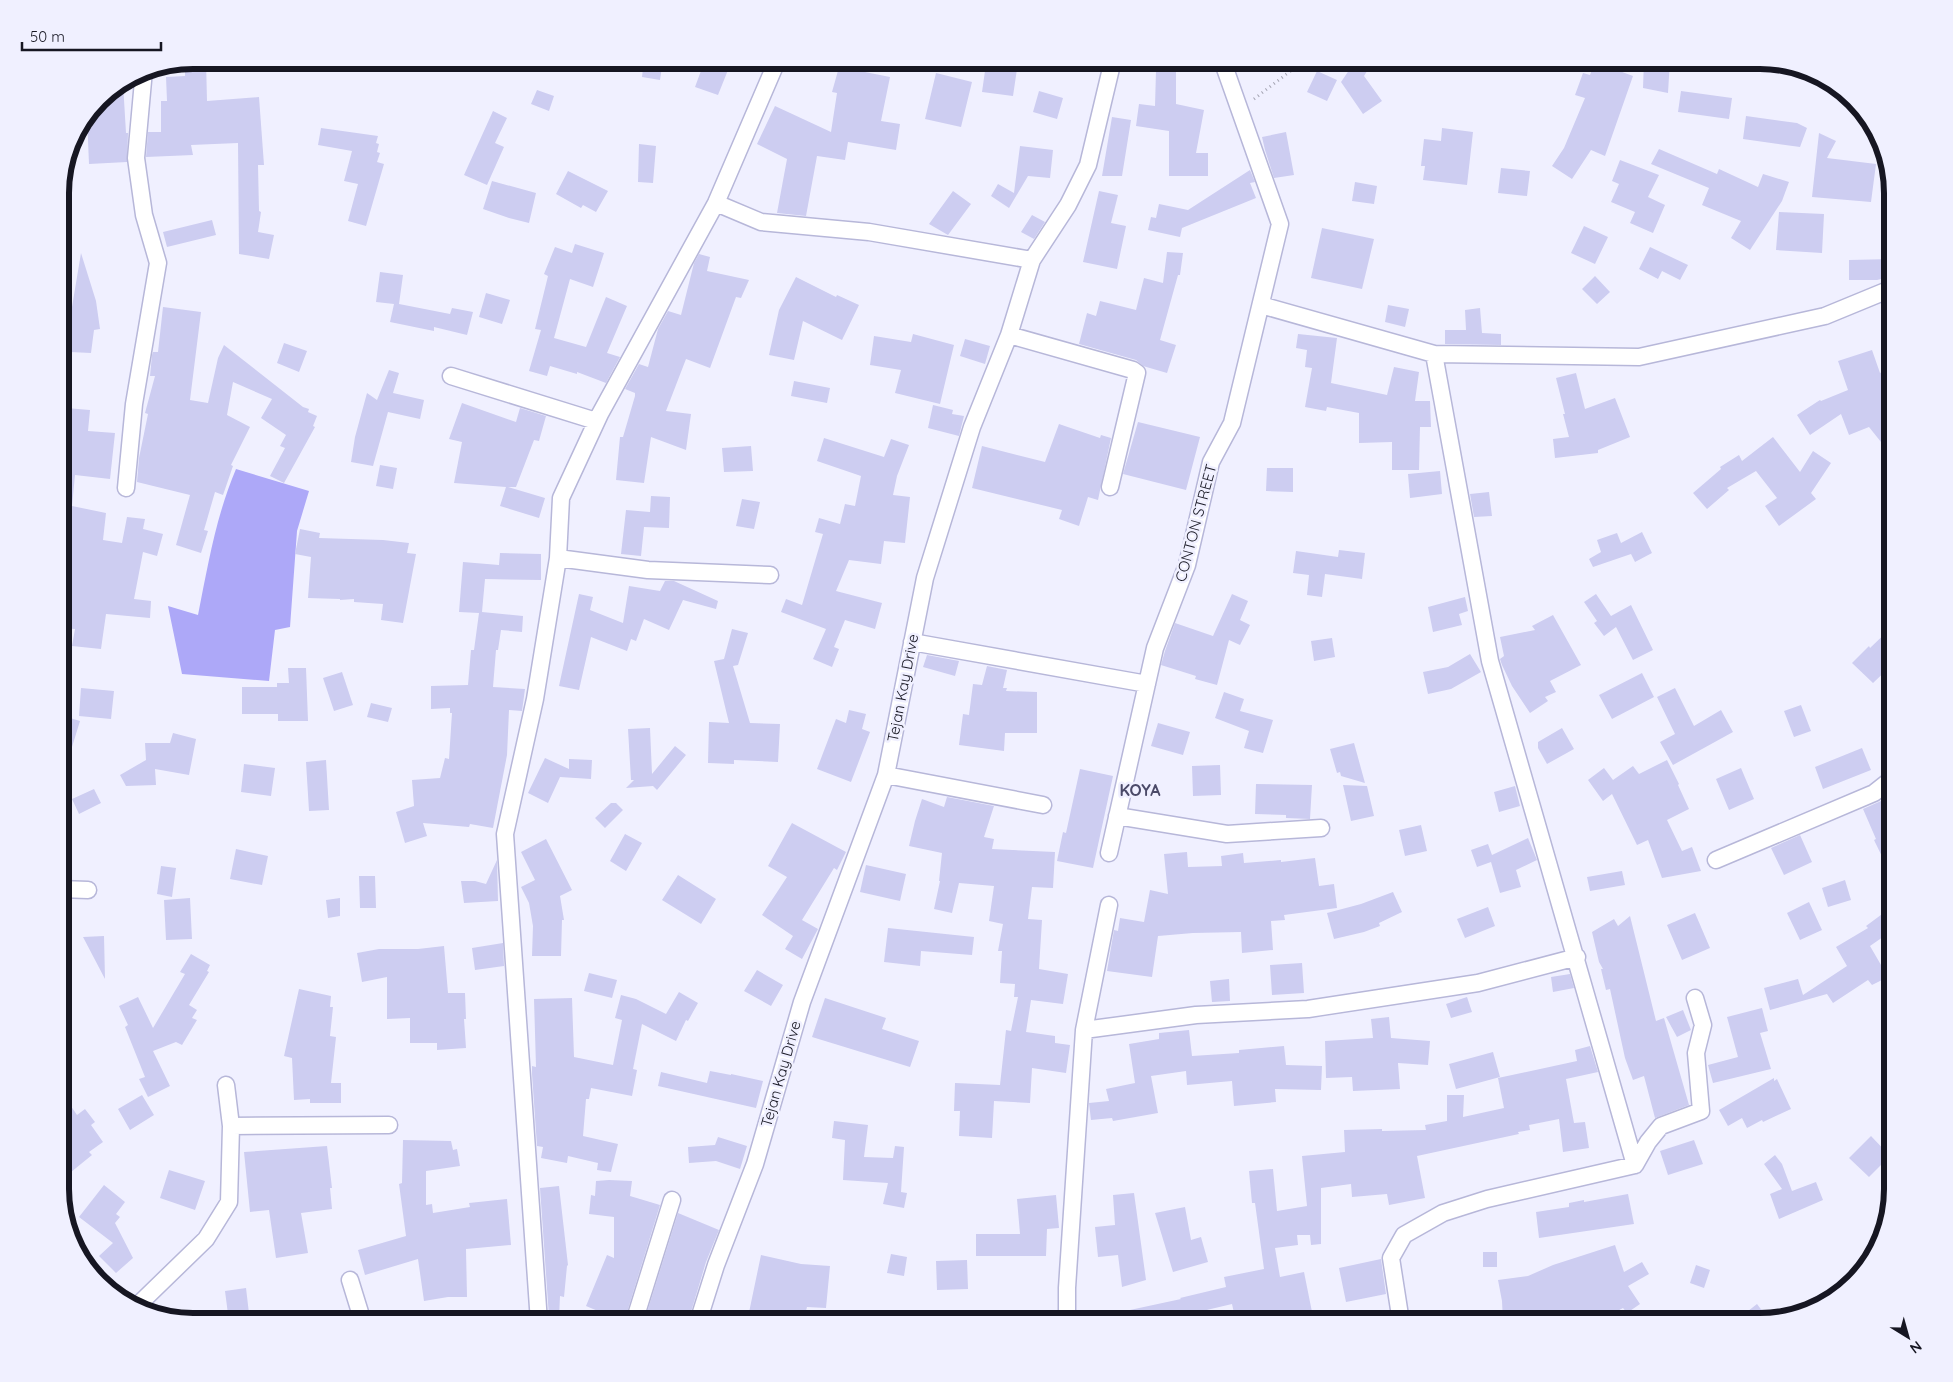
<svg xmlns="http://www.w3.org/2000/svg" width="1953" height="1382" font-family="Quicksand,sans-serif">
<rect width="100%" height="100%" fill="#f0f0ff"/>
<path fill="#ada8f8" d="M236 469 309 491 297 531 290 627 275 630 269 681 182 674 168 606 198 615C208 565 216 516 236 469Z"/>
<path fill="#cdcdf1" d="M193 60H206L207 101 259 97 264 165H258L259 211 261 212 258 232 274 235 269 259 239 254 238 143 191 145 193 155 146 157 148 132H161V101H167L166 77 185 76V62Z
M644 60H663L660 80 642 77Z
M705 60H717L730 65 718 95 695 87Z
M841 60H869L865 72 890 77 881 121 900 124 896 150 848 142 845 160 817 156 806 216 777 213 787 159 757 144 775 106 831 132 837 93 832 92Z
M1356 60H1374L1364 76 1382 101 1363 114 1341 82Z
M1644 60H1670L1668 93 1643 88Z
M1595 62 1633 76 1605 156 1591 150 1572 179 1552 166 1564 148 1585 98 1575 95 1583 73 1590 75Z
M986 64 1017 69 1013 96 982 92Z
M1156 71H1176V104L1204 110 1196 153H1208V176H1169V131L1136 126 1139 104 1155 106Z
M1317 71 1337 80 1327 101 1307 92Z
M936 73 972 82 961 127 925 119Z
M123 83 126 133H128L127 162 89 164 87 117 99 99Z
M537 90 554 96 549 111 531 104Z
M1039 91 1063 98 1057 119 1033 112Z
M1681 91 1732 98 1729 119 1678 112Z
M493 111 507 118 495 143 504 147 487 185 464 175Z
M1746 116 1797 123 1807 128 1800 147 1743 139Z
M1112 117 1131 120 1122 176H1102Z
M321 128 378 136 376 143 379 144 377 152 380 153 377 162 384 164 366 226 348 221 358 184 344 181 352 151 318 145Z
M1442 128 1473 132 1467 185 1423 180 1425 166H1421L1424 139 1441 141Z
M1286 132 1294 175 1274 178 1265 150 1262 137Z
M1819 133 1836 141 1827 158 1876 164 1871 202 1812 197Z
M639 144 656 146 653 183 638 182Z
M1020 146 1053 150 1050 178 1028 176 1009 208 991 196 998 184 1014 193Z
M1659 149 1717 174 1719 169 1758 187 1763 174 1789 182 1782 201 1750 250 1731 238 1741 221 1702 205 1709 188 1651 164Z
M1620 160 1659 175 1648 197 1665 205 1653 233 1630 223 1635 212 1611 202 1619 184 1612 181Z
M1501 168 1530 171 1527 196 1498 193Z
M1250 170 1255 182 1250 183 1256 198 1182 228 1180 237 1148 230 1151 217 1156 218 1159 204 1188 210Z
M568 171 608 191 596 212 583 205 581 208 556 194Z
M492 181 536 193 529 223 509 218 483 209Z
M1355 182 1377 186 1374 204 1352 201Z
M953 191 971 204 948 235 929 224Z
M1099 191 1118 195 1111 223 1126 226 1117 269 1083 262Z
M1779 212 1824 214 1822 253 1776 250Z
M1032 215 1045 222 1034 239 1021 232Z
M212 220 216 235 167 247 163 232Z
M1584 226 1608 237 1595 264 1571 253Z
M1322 228 1374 239 1362 289 1311 278Z
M575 244 604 253 593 287 570 279 554 338 586 347 606 297 627 306 607 353 620 357 606 383 577 372V374L550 366 547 376 529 371 541 330 535 329 548 276 544 274 555 247 572 253Z
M1650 247 1688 265 1680 280 1662 271 1658 279 1639 269Z
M1167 252 1183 253 1180 275H1178L1160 340 1176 345 1167 373 1143 366 1136 360 1079 344 1087 313 1096 316 1100 301 1136 310 1144 278 1163 283Z
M81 253 96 301 100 329 94 330 91 353 70 352 72 318 70 319Z
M699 254 710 257 707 271 749 280 741 298 736 297 710 368 686 359 666 411 691 414 686 450 651 437 644 483 616 480 620 437H623L635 396V393L625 389 639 364 648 367 658 329 668 311 681 315 694 263Z
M1893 259V276L1877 280H1849V260Z
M380 272 403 275 399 304 450 314 452 308 473 312 467 335 434 327V331L390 322 394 304 376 302Z
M1595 276 1610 292 1597 304 1582 289Z
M796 277 836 297 837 295 859 305 842 340 803 321 794 360 769 355 779 310Z
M486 293 510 300 502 324 479 317Z
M1388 305 1409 309 1405 327 1385 322Z
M163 307 201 312 190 400 208 403 218 358 224 345 303 407 309 409 308 412 317 416 313 426 315 427 284 483 270 476 285 448 280 446 286 435 261 418 272 399 233 382 227 415 250 427 231 465 233 466 223 495 215 492 204 530 208 531 201 553 176 545 190 495 137 482 139 458 148 414 145 413 155 376H150L152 355 153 352H158Z
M1480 308 1482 333 1501 334V345L1445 344V330H1466L1465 310Z
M913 334 954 345 940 404 895 393 901 370 870 365 874 336 911 342Z
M1298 334 1337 338 1331 383 1387 395 1394 367 1419 372 1415 401H1430L1431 427H1420L1419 470H1392V442L1359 443V413L1327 407 1326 411 1305 407 1312 368 1305 367 1307 350 1296 348Z
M965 339 990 346 985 364 960 356Z
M284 343 307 351 299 372 277 363Z
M1872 350 1880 373 1893 366V457L1869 427 1849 435 1841 414 1810 435 1797 415 1820 400 1821 401 1848 390 1838 361Z
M389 370 399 373 393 393 424 400 420 419 388 412 373 466 351 462 355 437 367 393 377 400Z
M1576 373 1585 409 1615 398 1630 437 1598 450V453L1555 458 1553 439 1569 437 1563 414H1565L1556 378Z
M794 381 830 388 827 403 791 396Z
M462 403 516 422 520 408 546 416 539 441 534 440 516 487H508L545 498 539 518 500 506 506 487 454 483 462 442 449 439Z
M933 405 953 410 952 414 964 416 959 436 928 428Z
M66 408 90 410 88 431 115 433 110 479 75 475 72 506 106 513 103 540 122 543 127 517 145 519 143 529 163 534 157 556 143 552 134 599 151 601 150 618 106 614 101 649 72 646 75 629 60 628V428H64Z
M1138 422 1200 437 1186 490 1123 474Z
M1059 424 1100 438 1101 435 1111 438 1098 500 1088 497 1079 526 1059 519 1062 510 972 488 982 446 1045 462Z
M1773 437 1800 472 1813 451 1831 463 1811 493 1816 499 1779 526 1765 506 1777 498 1756 471 1727 488 1729 490 1707 509 1693 493 1721 469 1720 467 1739 455 1742 461Z
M824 438 884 457 891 439 909 445 897 476 893 495 910 497 905 543 884 541 881 564 849 560 836 591 882 603 875 629 845 620 834 647 839 649 832 667 813 659 826 629 781 612 786 599 802 605 823 534 815 532 819 518 840 524 845 504 855 506 861 476 817 461Z
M751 446 753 471 724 472 722 448Z
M380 465 397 468 393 489 376 486Z
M1267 468H1293V492L1266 491Z
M1440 471 1442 494 1410 498 1408 474Z
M1489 492 1492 516 1474 517 1470 494Z
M651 496 670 497 669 528 644 527 641 556 621 554 626 510 650 512Z
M742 499 760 502 754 529 736 526Z
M300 529 320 533 319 538 383 540 409 543 407 553 416 554 403 623 381 620 383 604 354 602V599L340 600V599L308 598 311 557 295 554Z
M1642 532 1652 553 1635 562 1631 554 1593 567 1589 559 1601 552 1597 540 1617 533 1621 543Z
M1339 550 1365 553 1362 579 1325 574 1322 597 1307 595 1309 575 1293 573 1296 551 1338 557Z
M500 553 541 554V580L485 579 482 612 523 616 522 632 501 630 498 650H496L493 687 525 689 522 711 509 710 507 755 493 828 470 824 469 827 423 823 427 836 405 843 396 812 414 806 412 780 440 778 445 758 449 759 452 713H450V708L431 709V686L468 685 471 650H474L479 613 459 612 463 562 499 565Z
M665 581H674L718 601 716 609 683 600 669 630 644 619 636 641 631 639 627 651 591 637 579 690 559 686 579 594 593 597 590 610 623 623 629 586 660 591Z
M1232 594 1248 601 1240 620 1250 625 1240 645 1229 640 1217 685 1195 679 1196 676 1161 665 1165 651 1175 623 1213 636Z
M1596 594 1611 616 1631 605 1653 650 1633 660 1616 627 1604 636 1594 623 1597 621 1584 602Z
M1465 597 1468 611 1459 614 1462 625 1433 632 1428 607Z
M1553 615 1581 665 1550 681 1556 692 1545 697 1548 701 1530 713 1512 686 1502 665 1500 659 1504 656 1500 637 1535 630 1532 626Z
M1893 626V664L1873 683 1852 663 1869 646 1870 648Z
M732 629 748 633 738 665 733 666 750 723 780 724 778 762 734 760V764L708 763 709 722 729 723 714 661 724 659Z
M1332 638 1335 657 1314 661 1311 641Z
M1470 654 1481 672 1451 689 1428 694 1423 672 1448 667Z
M927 655 959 661 955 676 923 667Z
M987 666 1007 670 1003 688H1007L1006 691 1037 692V733H1005L1004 751 959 745 963 714 969 715 973 684 982 685Z
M288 668H306L308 721H278V714H242V687H277V683H289Z
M342 672 353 705 334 711 323 678Z
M1642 673 1654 697 1612 719 1599 695Z
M81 688 114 691 111 719 79 716Z
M1675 688 1694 726 1721 710 1733 732 1673 765 1660 742 1675 734 1657 697Z
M1224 692 1244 699 1240 711 1273 720 1263 753 1244 748 1249 731 1215 718Z
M371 703 392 708 388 722 367 717Z
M1801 705 1811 731 1794 737 1784 711Z
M849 710 866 714 862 729 870 732 851 782 817 769 836 719 846 723Z
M60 715 80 721 72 747 60 743Z
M1158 723 1190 732 1183 755 1151 746Z
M650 728 652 774 675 746 686 755 657 790 653 786 626 788 634 780H631L628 729Z
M1562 728 1574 749 1547 764 1538 748V742Z
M173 733 196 739 189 775 155 769 156 785 126 786 120 775 146 760 145 743H170Z
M1354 743 1365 783 1341 776 1340 772 1337 773 1330 749Z
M1862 748 1871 770 1823 789 1815 767Z
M545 758 569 769V759L592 760 591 779 560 777 548 803 528 793Z
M326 760 329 810 309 811 306 762Z
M1667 760 1679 784 1678 785 1689 809 1667 820 1682 851 1692 847 1701 871 1662 878 1648 840 1637 845 1612 794 1603 801 1588 780 1604 768 1613 780 1633 766 1639 774Z
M244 764 275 768 271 796 241 792Z
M1220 765 1221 795 1193 796 1192 766Z
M1741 768 1754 799 1729 810 1716 779Z
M1080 769 1113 776 1093 868 1057 861 1063 832 1066 833Z
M1256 784 1312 785 1310 819 1286 818V815L1255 814Z
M1343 785 1367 786 1374 816 1351 821Z
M1515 786 1520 806 1499 812 1494 792Z
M94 789 101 803 79 814 72 799Z
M947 797 994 806 984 837 994 839 992 849 1055 852 1053 888 1032 887 1028 919 1042 920 1039 969 1068 974 1063 1004 1031 1000 1026 1032 1055 1036V1043L1070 1045 1066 1073 1032 1068 1030 1103 994 1101 992 1138 959 1136 960 1111H954L955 1083 1000 1085 1006 1030 1011 1031 1018 997H1014L1015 984 1000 983 1002 951H998L1003 924 989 921 994 886 959 883 952 913 934 909 940 881H939L942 853 909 846 915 821 922 799 944 807Z
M1881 801 1889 818 1884 820 1893 838V879L1874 840 1876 839 1863 809Z
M611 803H616L623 810 605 828 595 818Z
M792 823 846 852 837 870 834 868 802 920 818 929 802 959 785 949 793 936 762 915 787 877 768 866Z
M1421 825 1427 851 1405 856 1399 830Z
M625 834 642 843 626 871 610 861Z
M1800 835 1812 862 1784 875 1771 848Z
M1528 838 1537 860 1516 870 1521 887 1500 893 1491 862 1477 867 1471 850 1488 844 1492 855Z
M546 839 572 890 560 896 564 920H562L561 956H532L533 926 529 903 521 887 535 880 521 852Z
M236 849 268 856 262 885 230 879Z
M1187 852 1188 867 1222 866 1221 856 1243 853 1244 863 1281 860V862L1315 858 1319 886 1334 884 1337 908 1284 915 1285 920 1271 921 1273 950 1242 953 1241 932 1193 933 1158 936 1152 977 1107 971 1114 930 1118 931 1120 918 1144 922 1150 890 1168 894 1164 854Z
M497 860 498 901 464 903 461 881H475L486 884Z
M866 865 906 874 900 901 860 892Z
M161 866 176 868 172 897 157 894Z
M1622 871 1625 885 1590 891 1587 877Z
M678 875 716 899 701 924 662 900Z
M359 876H375L376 908H360Z
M1845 880 1851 900 1828 907 1822 888Z
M1393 892 1402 912 1379 923 1380 926 1364 932 1334 939 1327 913 1361 904Z
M190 898 192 939 166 940 164 900Z
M340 898V916L328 918 326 900Z
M1809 902 1822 930 1800 940 1787 913Z
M1893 906V930L1870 946 1888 977 1872 985 1868 980 1833 1003 1827 994 1770 1010 1764 988 1798 979 1803 995 1847 966 1836 947 1868 928 1866 926Z
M1488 907 1495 926 1465 938 1457 919Z
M1695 913 1710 948 1682 960 1667 925Z
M1630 916 1656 1021 1664 1018 1689 1105 1655 1118 1644 1076 1633 1080 1625 1058 1610 989 1606 990 1601 969H1603L1599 962 1592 932 1614 919 1618 926Z
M888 928 974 937 972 955 921 951 920 966 884 962Z
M104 936 105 979 83 937Z
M503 943 504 966 475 970 472 948Z
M444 946 448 993H465L466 1019H464L466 1048 437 1050V1043H410V1018L387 1019V977L362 982 357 953 379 949H418Z
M191 954 210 965 207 971 209 972 189 1005 197 1010 192 1018 197 1020 182 1045 176 1042 153 1051 170 1086 148 1097 139 1079 145 1077 125 1027 128 1025 119 1006 138 997 153 1028 185 974 180 972Z
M1302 963 1304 993 1272 995 1270 965Z
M757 970 783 985 771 1006 744 991Z
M589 973 617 980 612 998 584 991Z
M1570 974 1574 988 1553 992 1551 977Z
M1229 979 1230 1001 1212 1002 1210 981Z
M299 989 331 996 330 1007H333L330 1036 336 1037 331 1083H341V1103H310V1099L294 1100 292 1058 284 1056Z
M679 992 698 1003 688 1021 686 1020 676 1041 642 1024 633 1069 637 1070 632 1096 591 1088 589 1099H586L583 1136 618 1144 611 1172 597 1170 598 1163 568 1156 567 1163 541 1158 543 1147 537 1146 532 1074V1066L536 1067 534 999 572 998 574 1057 613 1065 622 1020 615 1018 621 995 636 999 666 1014Z
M1467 997 1472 1012 1451 1018 1446 1004Z
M825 998 886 1018 882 1029 919 1041 910 1067 812 1037Z
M1762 1008 1768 1031 1760 1033 1771 1069 1713 1083 1708 1065 1738 1057 1727 1017Z
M1683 1010 1691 1030 1677 1037 1666 1017Z
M1389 1017 1391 1038 1430 1041 1428 1065 1398 1063 1400 1089 1353 1091 1352 1077 1326 1078 1325 1041 1373 1038 1371 1019Z
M1189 1030 1192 1056 1239 1053V1050L1284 1046 1286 1065 1322 1066 1321 1090 1275 1089 1276 1102 1234 1106 1232 1081 1187 1085 1186 1071 1151 1076 1158 1113 1113 1121 1112 1118 1091 1120 1089 1103 1109 1101 1106 1089 1135 1083 1129 1044 1159 1039V1033Z
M1590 1046 1598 1072 1566 1079 1574 1123 1585 1122 1589 1148 1563 1152 1559 1119 1529 1125 1530 1130 1518 1132 1519 1134 1417 1156 1425 1198 1389 1205 1387 1194 1352 1197 1351 1184 1321 1188V1244L1311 1245 1310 1235H1297L1298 1245 1275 1248 1280 1277 1304 1272 1314 1322H1236L1232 1304 1156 1322H1103L1102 1316 1181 1299 1180 1298 1226 1287 1224 1277 1264 1269 1255 1203H1252L1249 1171 1273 1169 1277 1211 1307 1206 1302 1156 1345 1152 1344 1130 1382 1129V1131L1426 1130 1425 1125 1447 1121V1095H1464L1463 1117 1504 1108 1498 1078 1577 1061 1575 1050Z
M1493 1052 1500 1077 1456 1089 1449 1064Z
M710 1071 731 1075V1074L763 1081 756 1108 658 1086 661 1072 707 1083Z
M1774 1078V1081L1777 1079 1791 1109 1763 1122 1762 1120 1747 1128 1742 1118 1728 1126 1719 1110Z
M60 1090 77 1115 85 1109 95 1122 91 1125 103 1142 89 1152 92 1155 60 1181Z
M142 1095 154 1115 130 1130 118 1109Z
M834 1121 868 1125 864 1157 893 1158 895 1146 904 1147 901 1192 907 1193 904 1208 883 1204 888 1183 843 1180 845 1140 832 1138Z
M1871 1136 1890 1156 1869 1177 1849 1158Z
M718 1137 747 1146 740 1169 716 1161 689 1163 688 1147 715 1145Z
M403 1140 451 1141 453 1150 457 1149 460 1166 426 1171V1205L432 1204 433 1213 470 1207 469 1203 507 1199 511 1245 466 1249 467 1297H448L424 1301 418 1259 365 1275 358 1250 406 1236 399 1184 402 1183Z
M1694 1140 1703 1164 1668 1175 1660 1151Z
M327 1146 332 1188H330L332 1209 301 1213 308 1253 276 1258 269 1210 250 1212 244 1152Z
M1775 1155 1782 1164 1792 1191 1816 1182 1823 1200 1779 1219 1770 1194 1782 1189 1764 1164Z
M169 1170 205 1181 195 1210 160 1198Z
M609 1180 632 1181 630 1196 660 1205 624 1322 586 1306 607 1255 614 1258V1217L589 1214 591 1195 595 1196 596 1181Z
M104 1185 125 1202 116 1214 120 1217 115 1223 133 1258 116 1273 99 1256 113 1243 79 1217Z
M559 1186 568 1265 567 1266 564 1297 560 1296 559 1318 549 1317 540 1188Z
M1134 1193 1146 1280 1122 1287 1118 1255 1098 1257 1095 1227 1115 1225 1113 1195Z
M1628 1194 1634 1224 1539 1238 1536 1212 1569 1207V1203L1584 1200V1202Z
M1056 1195 1059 1228 1047 1229 1046 1256H976V1234H1020L1017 1199Z
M1185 1207 1191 1240 1201 1237 1208 1262 1173 1272 1155 1213Z
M678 1213 719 1230 706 1262 688 1322H644Z
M1615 1245 1624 1272 1642 1262 1649 1274 1628 1286 1640 1304 1627 1313 1623 1308 1597 1322H1503L1502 1301 1498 1280 1528 1276 1553 1265Z
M1483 1252H1497V1267H1483Z
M891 1254 907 1257 904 1276 887 1273Z
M761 1255 801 1264 830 1266 826 1308 807 1307 803 1322H747Z
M1381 1259 1386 1294 1346 1302 1339 1268Z
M967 1260 968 1289 937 1290 936 1261Z
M1696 1265 1710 1270 1704 1288 1690 1283Z
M246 1288 250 1322H229L225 1291Z
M1757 1304 1769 1320 1760 1322H1734Z"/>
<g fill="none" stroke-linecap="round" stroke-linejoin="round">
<defs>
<path id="minor" d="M716 203 761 222 869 232 1032 260
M1261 305 1434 354 1639 357 1825 316 1893 288
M1009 335 1133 370 1137 373 1110 487
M1434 354 1490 661 1635 1165
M451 376 596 421
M126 488 134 404 158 263 144 215 136 158 144 70
M558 558 648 570 770 575
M912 642 1147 684
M886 775 1043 805
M1117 816 1227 834 1321 828
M1109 853 1155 648 1187 565 1211 462 1232 423 1280 224 1222 60
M1716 860 1874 793 1893 778
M60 889 88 890
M1084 1030 1109 905
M231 1126 389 1125
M350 1280 363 1322
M136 1307 206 1239 229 1202 231 1126 226 1085
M539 1322 505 834 535 699 558 558 561 498 600 414 716 203 774 68 779 60
M634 1322 672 1200
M698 1322 716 1265 755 1164 802 1002 886 775 925 578 972 427 1009 335 1032 260 1068 205 1088 165 1113 60
M1067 1322V1288L1084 1030 1196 1015 1308 1009 1478 983 1577 957
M1401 1322 1391 1258 1404 1235 1443 1213 1487 1199 1635 1165 1648 1142 1661 1126 1701 1111 1696 1053 1703 1025 1695 998"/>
</defs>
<use href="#minor" stroke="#b7b7d9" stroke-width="19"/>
<path stroke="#a4a4b2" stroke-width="3" stroke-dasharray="1 4" stroke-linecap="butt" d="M1254 99 1297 66 1302 60"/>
<use href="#minor" stroke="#fff" stroke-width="16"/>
</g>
<g text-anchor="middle" stroke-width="5" stroke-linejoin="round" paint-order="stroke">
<g font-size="15" fill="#161622" stroke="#f0f0ff">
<text transform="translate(1196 523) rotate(-75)" y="5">CONTON STREET</text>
<text transform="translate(903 688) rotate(-79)" y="5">Tejan Kay Drive</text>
<text transform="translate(781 1074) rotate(-74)" y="5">Tejan Kay Drive</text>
</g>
<g font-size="16" font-weight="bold" fill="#4b4a68" stroke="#f0f0ff">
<text x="1140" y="796">KOYA</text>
</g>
</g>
<path d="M0 0H1953V1382H0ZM193 69H1760A124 124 0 0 1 1884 193V1189A124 124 0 0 1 1760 1313H193A124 124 0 0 1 69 1189V193A124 124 0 0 1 193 69Z" fill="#f0f0ff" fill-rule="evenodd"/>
<path fill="none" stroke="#161622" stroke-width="6" d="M193 69H1760A124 124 0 0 1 1884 193V1189A124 124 0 0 1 1760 1313H193A124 124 0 0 1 69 1189V193A124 124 0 0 1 193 69Z"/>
<g transform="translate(1908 1337) rotate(143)" stroke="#f0f0ff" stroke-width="4" paint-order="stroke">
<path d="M0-4L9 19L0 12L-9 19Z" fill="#161622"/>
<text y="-8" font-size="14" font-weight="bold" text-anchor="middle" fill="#161622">N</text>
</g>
<path d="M22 42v8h139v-8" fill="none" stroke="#161622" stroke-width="2.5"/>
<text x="30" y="42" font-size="15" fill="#161622" stroke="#f0f0ff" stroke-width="4" paint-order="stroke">50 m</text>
</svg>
